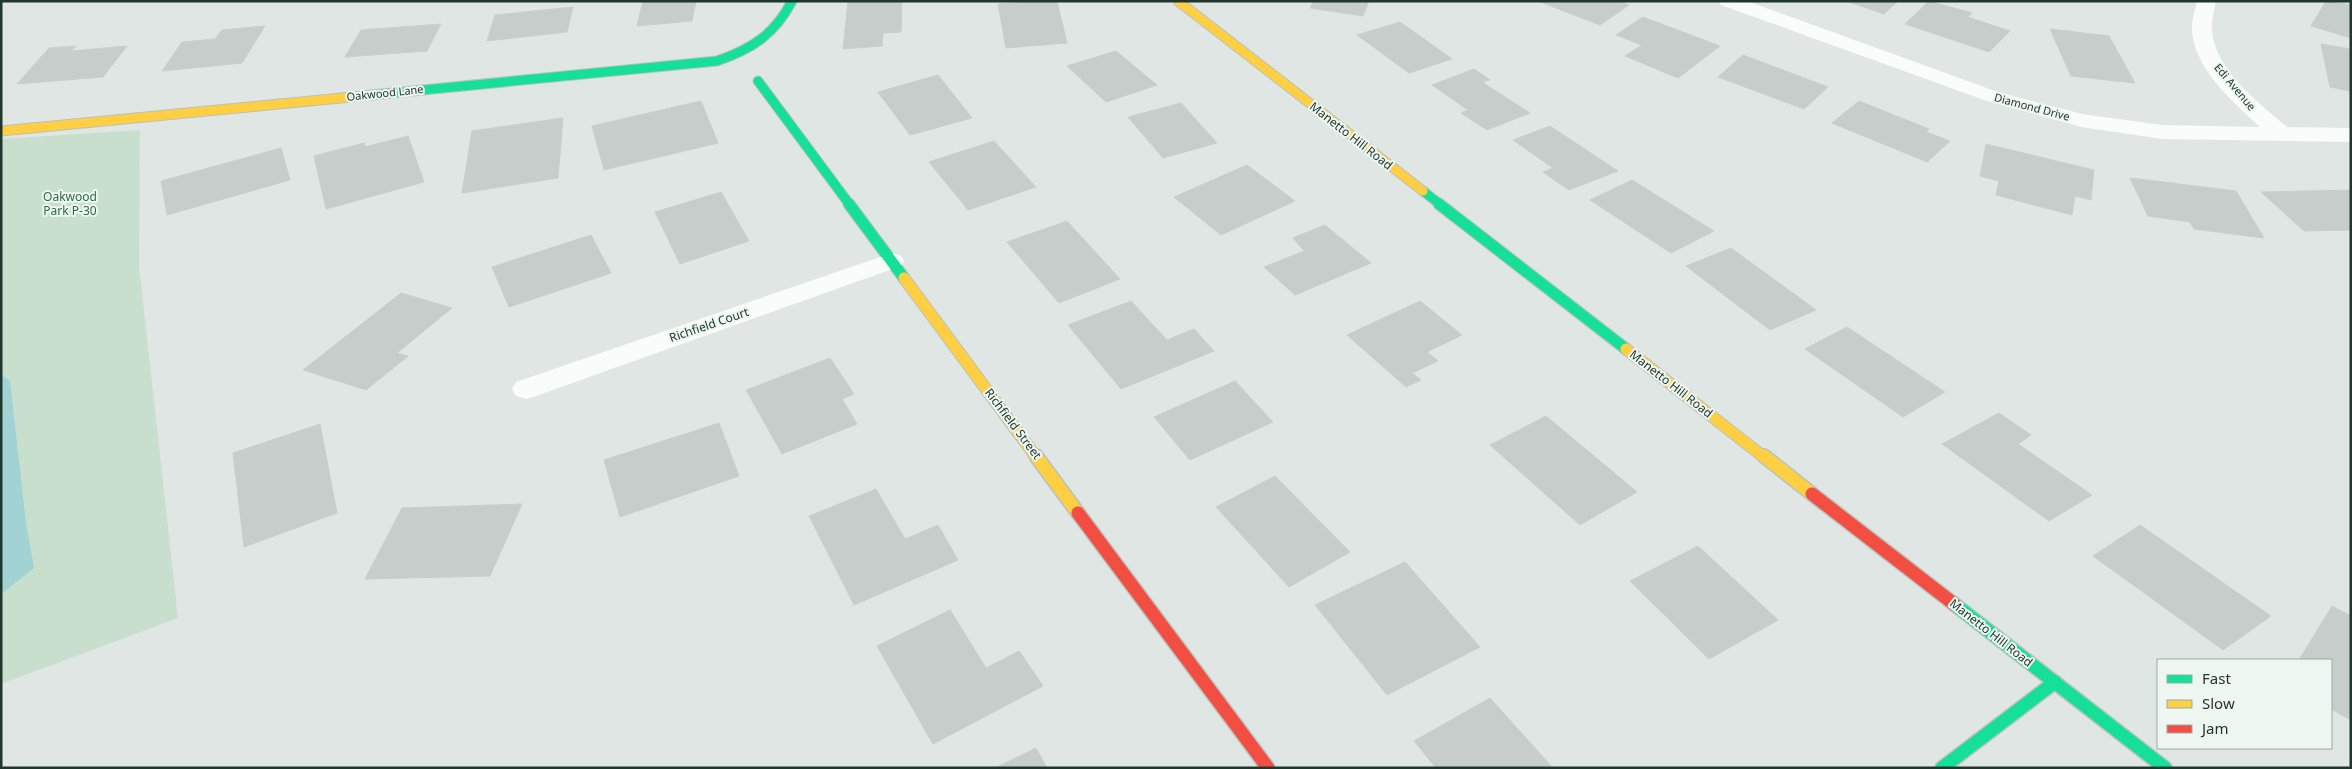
<svg xmlns="http://www.w3.org/2000/svg" width="2352" height="769" font-family="'Noto Sans',sans-serif">
<rect width="100%" height="100%" fill="#e0e6e3"/>
<path fill="#c9dfce" d="M140 130 139 266 178 618 1 684V139Z"/>
<path fill="#a1d2d4" d="M1 375 10 381 26 523 34 568 1 594Z"/>
<path fill="#c7cdca" stroke="#c9cfcc" d="M643 1H696L692 21 637 26Z
M902 1 901 32 883 33 882 46 843 49 848 2Z
M1033 1H1057L1067 43 1006 48 998 4Z
M1314 1H1369L1363 16 1310 8Z
M1538 1H1618L1629 5 1600 25Z
M1846 1H1898L1884 14Z
M1929 1 1972 13 1968 17 2010 31 1989 52 1905 24Z
M2326 1 2351 5V38L2311 26Z
M573 7 567 32 487 41 495 15Z
M1643 17 1720 46 1678 78 1625 56 1642 45 1616 35Z
M1400 22 1452 59 1409 73 1357 35Z
M441 24 427 51 345 57 361 30Z
M265 26 242 63 162 71 182 42 215 39 222 30Z
M2050 29 2109 36 2135 83 2071 76Z
M2321 44 2351 49V91L2330 87Z
M76 46 71 51 127 46 103 77 17 84 49 48Z
M1116 51 1157 85 1106 102 1067 66Z
M1743 55 1828 87 1804 109 1718 77Z
M1474 69 1490 80 1482 82 1530 113 1487 130 1461 113 1468 110 1432 85Z
M938 75 972 118 910 135 878 92Z
M701 101 718 143 604 170 592 126Z
M1859 101 1929 129 1926 132 1950 141 1927 162 1832 123Z
M1181 103 1217 143 1163 158 1128 117Z
M563 118 558 178 462 193 472 131Z
M1550 126 1618 171 1569 190 1543 172 1553 168 1513 140Z
M408 136 424 182 326 209 314 156 364 143 365 147Z
M994 141 1036 187 968 210 929 162Z
M1986 144 2094 170 2091 200 2075 196 2072 215 1996 195 1999 181 1980 176Z
M281 148 290 180 167 215 161 181Z
M1247 165 1295 201 1221 235 1174 197Z
M2130 178 2236 191 2264 238 2194 229 2190 222 2148 216Z
M1632 180 1714 231 1671 253 1590 200Z
M2351 190V230L2304 231 2261 192Z
M721 192 749 241 680 264 655 212Z
M1067 221 1120 279 1059 303 1007 242Z
M1325 225 1371 263 1295 295 1264 267 1304 251 1293 238Z
M591 235 611 273 509 307 492 267Z
M1731 248 1816 310 1770 330 1686 266Z
M401 293 452 308 397 353 408 356 366 390 303 370Z
M1131 301 1167 340 1194 329 1214 351 1121 389 1068 325Z
M1420 301 1462 335 1427 352 1438 361 1412 373 1421 380 1406 387 1347 335Z
M1847 327 1945 392 1903 417 1805 349Z
M830 358 854 394 842 399 857 424 782 454 746 390Z
M1235 381 1273 422 1190 460 1154 417Z
M1999 413 2031 435 2018 444 2092 495 2049 521 1942 444Z
M1546 416 1637 492 1580 525 1490 445Z
M719 423 739 476 620 517 604 460Z
M320 424 337 513 244 547 233 453Z
M1275 476 1350 552 1289 587 1216 507Z
M876 489 905 539 938 525 958 560 854 605 809 516Z
M522 504 490 576 365 579 402 508Z
M2140 525 2271 616 2223 650 2093 556Z
M1698 546 1778 620 1709 659 1630 581Z
M1405 562 1480 647 1387 695 1315 605Z
M2332 606 2351 616V720L2331 709V660H2299Z
M950 610 986 668 1019 651 1043 686 933 744 877 646Z
M1490 698 1553 768H1436L1414 741Z
M1036 748 1047 768H995Z"/>
<g fill="none" stroke-linecap="round" stroke-linejoin="round">
<defs>
<path id="fast-far2" d="M758 81 850 205
M372 95 717 61C752 49 775 34 792 1
M1423 191 1441 205"/>
<path id="fast-far1" d="M849 204 904 278
M1439 204 1626 349"/>
<path id="fast" d="M1954 604 2165 768
M1942 768 2055 682"/>
<path id="slow-far2" d="M1178 1 1423 191
M1 131 372 95"/>
<path id="slow-far1" d="M904 278 1037 458
M1626 349 1765 458"/>
<path id="slow" d="M1036 456 1078 513
M1764 456 1812 494"/>
<path id="jam" d="M1812 494 1954 604
M1078 513 1268 768"/>
</defs>
<use href="#fast-far2" stroke="#b9c2be" stroke-width="11"/>
<use href="#fast-far1" stroke="#b9c2be" stroke-width="13"/>
<use href="#fast" stroke="#b9c2be" stroke-width="16"/>
<use href="#slow-far2" stroke="#b9c2be" stroke-width="11"/>
<use href="#slow-far1" stroke="#b9c2be" stroke-width="13"/>
<use href="#slow" stroke="#b9c2be" stroke-width="16"/>
<use href="#jam" stroke="#b9c2be" stroke-width="16"/>
<path fill="#fafbfb" fill-rule="evenodd" d="M1719 1H1747L1998 92 2082 114 2162 125 2260 127C2233 102 2196 71 2192 32 2191 21 2195 11 2197 1H2216C2214 11 2211 22 2212 32 2217 72 2258 102 2287 127L2351 128V142L2162 139 2081 127 1984 100 1721 5Z
M892 253 901 256 904 261 901 266 536 396 526 399 516 396 512 389 516 382Z"/>
<use href="#fast-far2" stroke="#16e098" stroke-width="9"/>
<use href="#fast-far1" stroke="#16e098" stroke-width="11"/>
<use href="#fast" stroke="#16e098" stroke-width="13"/>
<use href="#slow-far2" stroke="#ffcf43" stroke-width="9"/>
<use href="#slow-far1" stroke="#ffcf43" stroke-width="11"/>
<use href="#slow" stroke="#ffcf43" stroke-width="13"/>
<use href="#jam" stroke="#f24e42" stroke-width="13"/>
</g>
<g text-anchor="middle" stroke-width="4" stroke-linejoin="round" paint-order="stroke">
<g font-size="11" fill="#20372f" stroke="#edf6f1">
<text transform="translate(2235 87) rotate(50)" y="4">Edi Avenue</text>
<text transform="translate(385 93) rotate(-6)" y="4">Oakwood Lane</text>
<text transform="translate(2032 107) rotate(15)" y="4">Diamond Drive</text>
</g>
<g font-size="12" fill="#20372f" stroke="#edf6f1">
<text transform="translate(1351 136) rotate(38)" y="4">Manetto Hill Road</text>
<text transform="translate(709 325) rotate(-19)" y="4">Richfield Court</text>
<text transform="translate(1671 384) rotate(38)" y="4">Manetto Hill Road</text>
<text transform="translate(1013 424) rotate(53)" y="4">Richfield Street</text>
<text transform="translate(1991 633) rotate(38)" y="4">Manetto Hill Road</text>
</g>
<g font-size="12" fill="#2c6c3e" stroke="#edf6f1">
<text x="70" y="201">Oakwood<tspan x="70" dy="14">Park P-30</tspan></text>
</g>
</g>
<rect width="2352" height="769" fill="none" stroke="#20372f" stroke-width="5"/>
<rect x="2157" y="659" width="175" height="90" fill="#edf6f1" stroke="#9baaa3"/>
<rect x="2167" y="675" width="25" height="8" fill="#16e098" stroke="#9baaa3"/>
<text x="2202" y="684" font-size="15" fill="#20372f">Fast</text>
<rect x="2167" y="700" width="25" height="8" fill="#ffcf43" stroke="#9baaa3"/>
<text x="2202" y="709" font-size="15" fill="#20372f">Slow</text>
<rect x="2167" y="725" width="25" height="8" fill="#f24e42" stroke="#9baaa3"/>
<text x="2202" y="734" font-size="15" fill="#20372f">Jam</text>
</svg>
